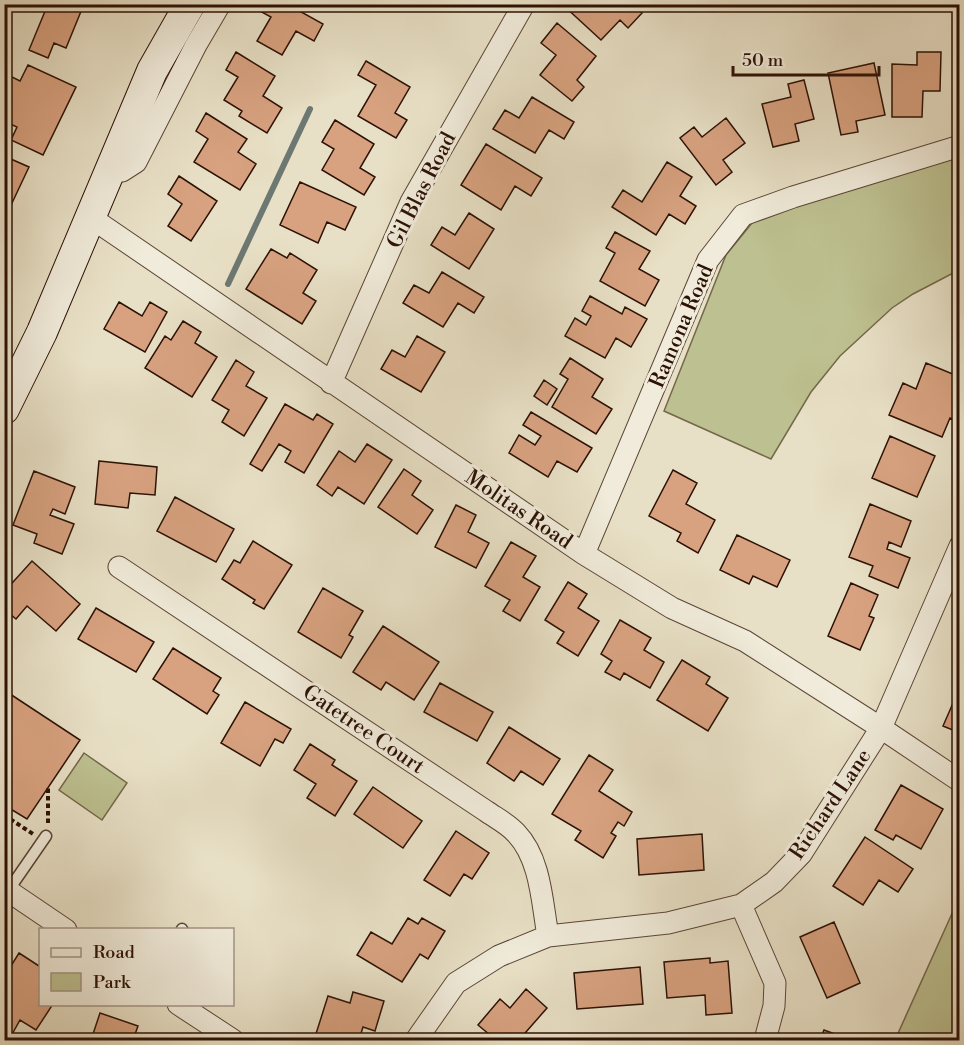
<svg xmlns="http://www.w3.org/2000/svg" width="964" height="1045" font-family="'Libre Bodoni',serif">
<rect width="100%" height="100%" fill="#e8e0c6"/>
<filter id="stains"><feTurbulence type="fractalNoise" baseFrequency=".00333" numOctaves="4"/><feColorMatrix values="0 0 0 0 .2 0 0 0 0 .09 0 0 0 0 .02 0 0 0 .5 -.17"/></filter>
<radialGradient id="worn" r=".72"><stop offset=".6" stop-color="#630" stop-opacity="0"/><stop offset="1" stop-color="#630" stop-opacity=".3"/></radialGradient>
<path fill="#bdc090" stroke="#74684a" stroke-width="1.5" d="M959 157V270L913 294 892 308 840 356 811 392 771 459 664 411 726 255 752 223 776 209Z
M84 753 127 783 102 820 59 790Z
M959 898V1040H895Z"/>
<g fill="none" stroke-linecap="round" stroke-linejoin="round">
<path stroke="#6d7872" stroke-width="6" d="M228 284 310 109"/>
</g>
<path fill="#d8a280" stroke="#2c1105" stroke-width="1.5" d="M48 4H84L66 48 54 43 48 58 29 50Z
M261 4H287L323 24 314 41 296 31 282 55 257 41 271 17 258 10Z
M633 4 642 13 628 28 620 20 601 40 563 5Z
M557 23 596 56 577 80 584 87 572 101 540 75 556 55 541 43Z
M236 52 275 76 263 96 282 108 267 133 239 116 242 111 224 100 238 77 226 70Z
M917 52H941L940 91H923L922 117H892V64L917 65Z
M366 61 410 87 395 113 407 120 396 138 358 116 376 85 358 75Z
M874 63 885 115 856 121 858 132 841 135 828 73Z
M28 65 76 87 43 155 11 140 17 127 4 121V82L8 75 20 81Z
M804 80 814 119 795 124 799 141 773 147 762 104 791 97 788 84Z
M532 97 574 122 564 139 549 130 535 153 493 129 505 110 519 118Z
M206 113 247 139 238 152 256 164 240 190 194 162 208 139 196 131Z
M726 118 745 143 723 160 732 172 716 185 680 138 694 127 702 137Z
M335 120 374 144 360 168 375 177 364 195 322 170 334 149 322 142Z
M486 144 542 178 531 196 515 186 501 210 461 185Z
M4 156 29 167 4 220Z
M667 162 692 177 680 196 696 206 685 224 669 214 656 235 612 207 623 190 642 202Z
M179 176 217 201 191 241 168 226 182 204 168 194Z
M300 182 356 207 345 230 327 222 318 243 280 225Z
M469 213 494 229 469 269 431 245 442 227 455 235Z
M615 232 650 251 639 269 659 280 645 306 600 281 615 253 606 248Z
M271 249 287 258 290 253 317 270 303 293 316 301 302 324 246 289Z
M442 272 484 297 474 313 458 303 443 327 403 303 414 285 429 293Z
M590 296 622 314 625 307 647 319 631 347 616 338 605 358 565 336 575 318 586 325 591 316 582 311Z
M119 302 142 316 150 302 167 312 145 352 104 329Z
M183 321 201 332 195 343 217 357 192 397 145 368 165 336 171 340Z
M417 336 445 352 421 392 381 369 392 350 405 357Z
M570 358 603 379 592 397 612 409 596 434 552 407 568 379 560 374Z
M236 360 254 372 246 386 267 398 244 436 222 422 229 410 212 400Z
M926 363 960 377V409L957 408 952 419 950 418 942 437 889 415 903 383 916 389Z
M544 380 557 389 547 405 534 396Z
M285 404 313 420 317 414 333 424 304 473 285 462 291 451 279 444 262 471 250 464Z
M531 412 592 448 577 472 557 461 548 477 509 453 519 435 535 445 541 436 523 425Z
M890 436 935 456 917 497 872 478Z
M367 444 392 460 364 504 338 487 332 496 317 485 339 451 355 462Z
M99 461 157 467 155 495 130 493 128 508 95 504Z
M404 469 421 481 412 495 433 510 417 534 378 507Z
M673 470 697 483 686 504 715 520 698 553 677 541 681 533 649 516Z
M34 471 75 487 65 514 53 509 50 515 74 524 62 554 34 543 37 534 13 525Z
M175 497 234 529 216 562 157 531Z
M870 504 911 521 901 547 889 542 887 549 910 558 898 588 869 576 873 566 849 557Z
M456 505 476 515 468 532 489 543 476 568 435 547Z
M737 535 790 560 777 587 753 576 749 584 720 570Z
M253 541 292 565 264 609 253 603 255 600 222 579 234 560 240 563Z
M511 542 536 556 523 577 540 587 520 621 503 611 510 600 485 586Z
M32 561 80 604 56 631 27 606 16 619 4 609V592Z
M568 582 587 594 578 608 599 621 578 656 557 643 564 632 545 620Z
M851 583 878 595 869 616 874 618 860 650 828 636Z
M323 588 363 611 349 635 353 637 341 658 298 632Z
M96 608 154 642 136 672 78 639Z
M620 620 651 638 644 650 664 662 650 688 624 673 620 680 605 672 612 661 601 654Z
M383 626 439 662 414 700 386 682 381 690 353 672Z
M173 648 221 678 213 691 219 695 207 714 153 679Z
M682 660 710 677 706 684 728 698 708 731 657 700Z
M440 683 493 712 477 741 424 712Z
M960 687V733L943 726Z
M4 690 80 740 27 819 4 805Z
M245 702 291 729 283 743 275 739 260 766 221 743Z
M509 727 560 759 543 785 521 771 514 781 487 763Z
M310 744 335 760 332 765 357 781 335 816 307 798 316 784 294 770Z
M589 755 613 770 599 791 632 812 624 826 618 822 611 833 616 836 603 858 575 840 581 831 552 814Z
M901 785 943 809 921 849 896 835 893 840 875 830Z
M373 787 422 821 403 848 354 814Z
M456 831 489 853 472 879 464 874 450 896 424 880Z
M702 834 704 870 639 875 637 839Z
M865 837 913 869 898 892 879 880 863 905 833 886Z
M408 918 418 924 422 918 445 931 428 959 420 954 402 982 357 955 371 932 392 944Z
M834 922 860 983 827 998 800 937Z
M19 953 39 966 40 963V1004H53L36 1030 20 1020 10 1038 4 1034V977Z
M710 958V963L728 961 732 1013 706 1015 705 995 667 998 664 962Z
M640 967 643 1004 577 1009 574 973Z
M526 989 547 1008 519 1040H496L478 1025 500 999 510 1008Z
M353 992 384 1001 375 1031 363 1027 359 1040H314L328 996 350 1003Z
M100 1013 138 1026 133 1040H91Z
M824 1030 851 1040H820Z"/>
<g fill="none" stroke-linecap="round" stroke-linejoin="round">
<defs>
<path id="lane" d="M8 891 46 836
M182 930V929"/>
<path id="street" d="M108 172 122 171 136 162 196 45 220 4
M90 217 584 554 672 608 745 641 881 728 960 781
M331 383 411 202 524 4
M584 554 708 260 743 215 793 197 960 146
M119 567 486 811C496 818 508 824 516 833 541 859 542 903 548 936
M4 888 66 930
M741 905 775 983 774 1006 765 1040
M178 1004 233 1040
M416 1040 456 983 499 956 548 936 668 923 741 905 774 882 801 854 881 728 960 546"/>
<path id="secondary" d="M4 409 42 332 152 71 190 4"/>
</defs>
<use href="#lane" stroke="#5b4535" stroke-width="13"/>
<use href="#street" stroke="#5b4535" stroke-width="23"/>
<use href="#secondary" stroke="#2c1105" stroke-width="32"/>
<path stroke="#2c1105" stroke-width="4" stroke-dasharray="4.5 3" stroke-linecap="butt" d="M4 815 33 834
M48 823V787"/>
<use href="#lane" stroke="#f0ebda" stroke-width="10"/>
<use href="#street" stroke="#f0ebda" stroke-width="21"/>
<use href="#secondary" stroke="#f0ebda" stroke-width="30"/>
</g>
<g text-anchor="middle" stroke-width="6" stroke-linejoin="round" paint-order="stroke">
<g font-size="21" fill="#2c1105" stroke="#f0ebda">
<text transform="translate(421 190) rotate(-63)" y="7">Gil Blas Road</text>
<text transform="translate(681 326) rotate(-67)" y="7">Ramona Road</text>
<text transform="translate(519 509) rotate(34)" y="7">Molitas Road</text>
<text transform="translate(364 729) rotate(34)" y="7">Gatetree Court</text>
<text transform="translate(830 804) rotate(-56)" y="7">Richard Lane</text>
</g>
</g>
<rect width="964" height="1045" fill="none" stroke="#e8e0c6" stroke-width="24"/>
<rect x="6" y="6" width="952" height="1033" fill="none" stroke="#2c1105" stroke-width="3"/>
<rect x="12" y="12" width="940" height="1021" fill="none" stroke="#2c1105" stroke-width="1.5"/>
<rect x="39" y="928" width="195" height="78" fill="#f0ebda" stroke="#a29485" stroke-width="1.5"/>
<rect x="51" y="948" width="30" height="9" fill="#f0ebda" stroke="#a29485" stroke-width="1.5"/>
<text x="93" y="958" font-size="18" fill="#2c1105">Road</text>
<rect x="51" y="973" width="30" height="18" fill="#bdc090" stroke="#a29485" stroke-width="1.5"/>
<text x="93" y="988" font-size="18" fill="#2c1105">Park</text>
<path d="M733 66v9h146v-9" fill="none" stroke="#2c1105" stroke-width="3"/>
<text x="742" y="66" font-size="18" fill="#2c1105" stroke="#f0ebda" stroke-width="4.5" paint-order="stroke">50 m</text>
<rect width="100%" height="100%" filter="url(#stains)"/>
<rect width="100%" height="100%" fill="url(#worn)"/>
</svg>
